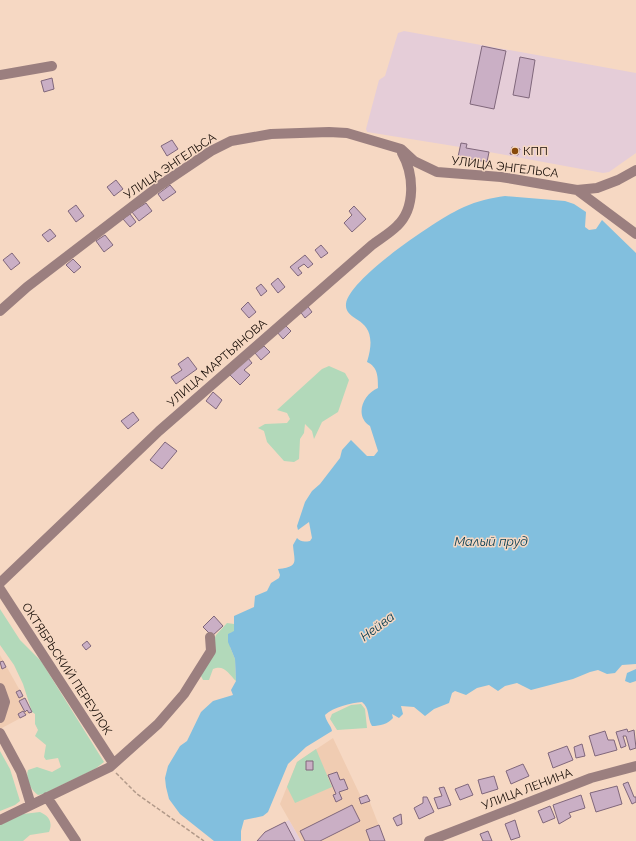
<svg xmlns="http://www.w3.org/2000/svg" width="636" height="841" font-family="Raleway,sans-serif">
<rect width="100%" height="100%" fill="#f6d8c3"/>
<path fill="#f0ccb2" d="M0 655 32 712 0 729Z
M333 738 361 797 367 795 385 841H301L280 804 297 762Z"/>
<path fill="#e5cdd8" d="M404 31 636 73V153L609 172 603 173 489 152 487 162 458 157 460 147 367 132 366 129 379 80 385 76 398 33Z
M289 820 301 841H257L265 832Z"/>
<path fill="#b2d9ba" d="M329 366 345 373 349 380 338 412 322 422 314 439 312 431 305 424 304 433 300 439 299 459 294 462 284 461 267 442 264 431 258 428 265 424 287 423 290 419 287 413 277 410 322 369Z
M0 609 20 640 41 661 104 762 95 769 43 794 38 795C31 790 25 779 28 770L37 767 52 772 61 767 58 758 46 760 44 757 46 745 35 736 38 730 35 724V714L32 712 23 684 14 665 0 645Z
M227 623 234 624V632L230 633V647L235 659 236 681C229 674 224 664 213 669L209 680H203L200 674 216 635Z
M361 704 365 709 367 728 337 730 330 719 332 714 351 705Z
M316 749 332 787 295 803 287 787 297 762Z
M0 751 10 769 20 801 15 805 0 811Z
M40 812C49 816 53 822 49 832L30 835 23 841H0V825L23 814Z"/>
<path fill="#82bfde" d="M505 196 565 201 574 204 586 212 585 227 589 230 596 229 602 220 636 253V664L622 665 615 673 607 674 598 670 590 672 573 679 531 690 517 683 505 686 498 691 489 685 477 688 466 695 455 691 452 693 449 703 434 709 425 716 414 707 401 706 403 714 399 718 392 714 393 718C388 724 380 726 372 726 367 718 370 708 362 702 351 703 333 707 325 715 326 722 331 725 332 731L306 747 288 764 268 812 263 816 244 820 241 831V841H214L180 814 169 799 166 787 165 778 168 766 180 746 187 741 201 712 213 701 233 695 231 690 236 681 235 659 228 642V634L234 631V616L254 607 255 596 267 591 271 583 279 578 280 575 278 569C300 567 294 561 293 545L297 538C301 542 304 542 310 541L312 538 309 522 298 530 297 526 305 502 312 491 320 484 340 458 342 450 351 440 367 456H374L378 451 370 426C354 416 363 394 378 388 378 377 378 367 367 362 382 314 344 324 346 304 348 279 440 217 464 207 477 201 491 198 505 196Z
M636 669V681L630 683 625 681 627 673Z"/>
<path fill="#caafc5" stroke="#80677b" d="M482 46 506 51 494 109 470 104Z
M520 57 535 60 529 98 513 95Z
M52 78 54 89 44 92 41 81Z
M172 140 178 149 167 156 161 146Z
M461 143 467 144 466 148 489 152 487 162 458 157Z
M512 147 520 149 518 155 510 154Z
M116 180 123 189 114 196 107 187Z
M170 185 176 192 163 201 158 194Z
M146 203 152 211 139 221 132 212Z
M76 205 84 216 76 222 68 211Z
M354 206 366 219 352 232 344 223 352 215 349 211Z
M130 214 136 222 130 227 123 219Z
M50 229 56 236 48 242 42 235Z
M105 235 113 245 104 252 96 241Z
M321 245 328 253 321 258 315 250Z
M12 253 20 263 11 270 3 260Z
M305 255 313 264 308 268 304 264 298 268 302 273 298 276 290 267Z
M73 259 81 267 74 273 66 265Z
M278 278 285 287 278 293 271 284Z
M261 284 267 291 261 296 256 288Z
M248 302 256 312 249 318 241 309Z
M306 304 312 312 305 318 299 310Z
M285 325 291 331 283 339 277 332Z
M264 346 270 352 261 360 255 353Z
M188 357 197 369 176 384 171 377 182 370 178 364Z
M248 358 252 363 244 370 250 375 240 385 230 375Z
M213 392 222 400 216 409 206 401Z
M133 412 139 420 128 429 121 421Z
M165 442 177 451 162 469 150 460Z
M214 616 223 626 212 636 203 627Z
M87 641 91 646 86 650 82 645Z
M3 661 6 667 2 669 0 662Z
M20 690 23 696 19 698 16 692Z
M25 698 32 712 29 713 27 710 25 712 19 701Z
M23 711 26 715 20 718 18 714Z
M627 729 628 732 634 730 636 748 630 750 626 736H623L626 746 621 748 616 732Z
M605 731 608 740H614L617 750 595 756 589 736Z
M582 744 585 756 576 758 574 747Z
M567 746 573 760 553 768 548 753Z
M306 761H313V770H306Z
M523 764 529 776 511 784 506 771Z
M337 772 340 780 344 779 348 789 339 792 342 799 336 802 333 795 336 794 328 775Z
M494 776 498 789 482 794 478 780Z
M628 782 634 797H636V802L632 804 623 784Z
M468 784 473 795 460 800 455 789Z
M617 786 622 804 596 812 590 793Z
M444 787 451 805 438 809 434 798 442 796 439 788Z
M367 795 370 801 361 804 359 798Z
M581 795 585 808 569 813 571 817 559 824 553 805Z
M423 797H427L434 812 419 819 414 808 423 803Z
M352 805 360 821 320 841H305L300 831Z
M550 806 555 818 543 823 538 811Z
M401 814 402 824 397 826 393 818Z
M515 820 520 837 511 840 505 824Z
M285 822 295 841H257L265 832Z
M379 825 385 841H370L366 830Z
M488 831 492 841H483L480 834Z"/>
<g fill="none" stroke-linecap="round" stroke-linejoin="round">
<path stroke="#b19989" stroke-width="1.5" stroke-dasharray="4 2" stroke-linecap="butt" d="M116 773 137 794 204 841"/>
<path stroke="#9b7f7f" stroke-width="10" d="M0 75 52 66
M577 190 636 234
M0 311 27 287 159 186 211 151 231 141 271 134 329 132 347 133 401 149 414 161 437 172 501 177 577 190 597 188 618 180 636 170
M0 583 159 431 372 245C380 239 390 233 397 226 416 208 414 174 402 153
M0 589 113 763
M0 688 5 702 0 718
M0 733 21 772 31 805
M47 797 76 841
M0 820 110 767 158 724 184 694 211 651 210 637
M429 841 591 778 636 766"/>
</g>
<circle fill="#884a0a" stroke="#f6d8c3" stroke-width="1.5" cx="515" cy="151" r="4"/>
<g text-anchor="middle" stroke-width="3" stroke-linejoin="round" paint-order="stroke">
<g font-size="12" fill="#150b05" stroke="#f6d8c3" text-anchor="start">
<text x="523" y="155">КПП</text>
</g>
<g font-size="12" fill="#150b05" stroke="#f6d8c3">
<text transform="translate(170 166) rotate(-34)" y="4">УЛИЦА ЭНГЕЛЬСА</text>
<text transform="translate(505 167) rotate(7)" y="4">УЛИЦА ЭНГЕЛЬСА</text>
<text transform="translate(217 363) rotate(-41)" y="4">УЛИЦА МАРТЬЯНОВА</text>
<text transform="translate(67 669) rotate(57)" y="4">ОКТЯБРЬСКИЙ ПЕРЕУЛОК</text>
<text transform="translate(527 789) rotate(-21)" y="4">УЛИЦА ЛЕНИНА</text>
</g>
<g font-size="13" font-style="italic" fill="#043b51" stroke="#f6d8c3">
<text x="491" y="546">Малый пруд</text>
<text transform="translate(377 626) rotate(-37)" y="5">Нейва</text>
</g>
</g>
</svg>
